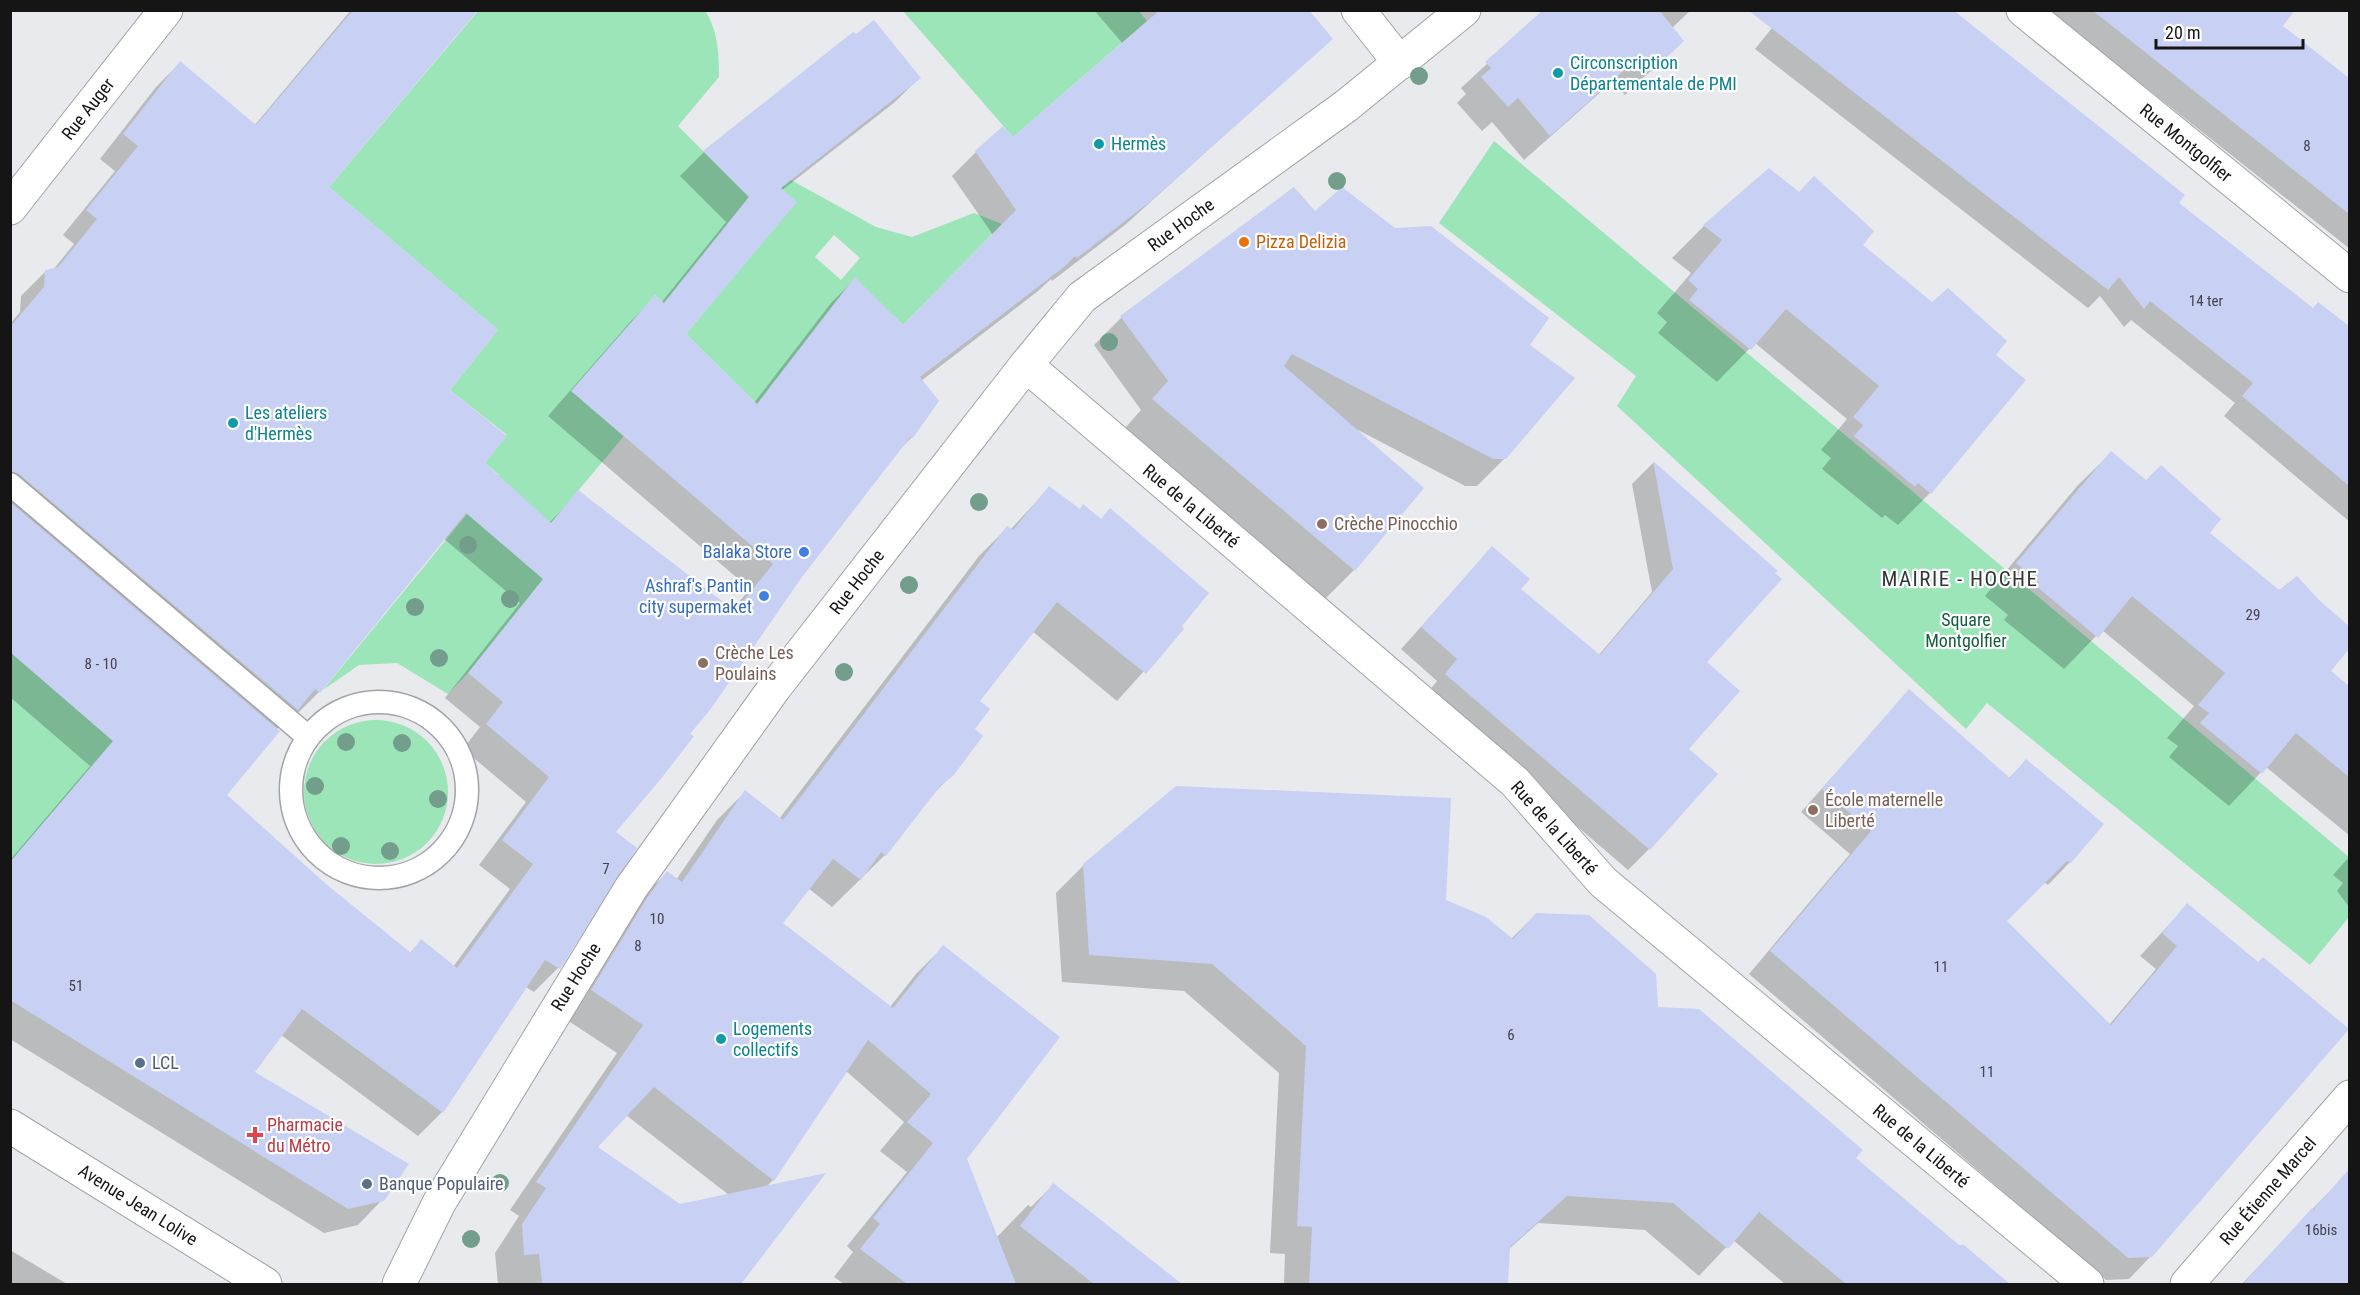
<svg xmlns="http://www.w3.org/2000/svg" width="2360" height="1295" font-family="'Roboto Condensed',sans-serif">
<rect width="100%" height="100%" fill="#e9eaed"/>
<path fill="#9be5b8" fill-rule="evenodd" d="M1138 10 1147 21 1013 137 903 11Z
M478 11H705C718 30 719 54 719 77L678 126 749 197 664 303 655 295 572 391 624 436 521 559 577 607 526 601 468 673 448 694 397 663 359 665 323 690 499 475 485 463 507 435 450 390 498 330 329 187Z
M1494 141 2349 857V917L2310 965 1987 703 1966 729 1617 406 1636 376 1439 223Z
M791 180 876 227 912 237 974 213 1002 224 903 325 894 316 847 287 757 404 686 334 778 224 759 206ZM834 235 860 258 841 280 815 257Z
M10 652 113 741 11 908Z
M304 792a72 72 0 1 1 144 0a72 72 0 1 1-144 0Z"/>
<path fill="#0003" fill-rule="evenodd" d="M351 10H477L327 187 448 390 483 463 549 523 579 492 732 610 750 589 548 416 631 321 655 297 661 303 726 222 680 176 704 152 919 78 895 102 781 191 684 334 754 403 831 303 855 279 902 327 993 235 952 176 976 152 1013 140 1123 44 1094 10H1307L1331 39 1125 225 1052 281 1051 279 1038 291 921 381 912 437 897 452 801 576 614 832 635 848 558 968 534 992 526 987 442 1112 418 1136 281 1035 253 1072 382 1200 358 1225 324 1233 10 1039V860L90 766 10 697V324L20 312 21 296 46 271 53 270 74 244 63 235 115 171 100 159 156 87 180 63 254 126ZM443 538 520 603 445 698 480 727 463 749 526 802 479 865 510 889 453 967 421 941 409 954 325 885 225 795 276 730 292 713 295 716 319 692Z
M1545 10H1691L1672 28 1657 65 1625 95 1612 82 1524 160 1492 122 1482 131 1457 103 1466 94 1461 88Z
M2048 10H2293L2281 26 2350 80V249Z
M1780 18 2176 203 2313 310 2319 304 2350 328V522L2224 416 2235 403 2131 320 2124 327 2100 296 2088 308 1755 49Z
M1294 189 1315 214 1528 345 1505 458 1477 486H1465L1358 430 1354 570 1326 598 1125 428 1141 410 1094 345 1121 318Z
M1704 226 1861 245 1994 356 1930 493 1898 525 1885 515 1882 518 1822 469 1831 458 1821 450 1847 419 1755 343 1717 382 1658 333 1667 322 1657 313 1691 273 1672 258Z
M2111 453 2279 592 2318 602 2350 628V635L2342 644 2329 671 2350 688V836L2266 767 2229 806 2169 757 2178 746 2167 738 2194 706 2102 630 2064 669 2004 620 2008 615 1985 596 2078 485Z
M1653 463 1776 571 1704 663 1687 749 1649 849 1628 870 1425 696 1437 681 1401 649 1492 548 1519 589 1598 656 1652 592 1632 484Z
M1049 488 1182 629 1117 701 1032 631 978 701 973 729 952 775 929 798 885 855 832 907 808 888 781 923 890 1007 916 974 943 947 965 1158 996 1238 1028 1205 1031 1207 1053 1185 1180 1284H844L834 1277 853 1252 847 1246 907 1172 880 1151 904 1122 846 1071 773 1180 744 1209 774 1239 739 1284H498L495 1253 519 1216 510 1210 617 1053 564 1018 639 900 667 873 676 880 717 820 745 792 779 819 979 556 1007 528 1010 530ZM626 1115 729 1195 680 1206 596 1147Z
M1909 691 2008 779 2026 761 2102 824 2070 862 2048 885 2044 882 2005 921 2109 1025 2156 969 2140 956 2187 905 2151 1256 2129 1279 2106 1280 1749 974 1850 854 1801 812Z
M2350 856V908L2337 891 2343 883 2333 875Z
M1084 865 1444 901 1511 939 1536 914 1854 1158 2001 1284H1785L1733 1240 1699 1276 1645 1230 1538 1223 1509 1249 1506 1284H1284L1285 1254 1270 1253 1279 1073 1184 991 1062 982 1056 893Z
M2350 1171V1284H2242L2324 1197Z
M10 1250 67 1284H10Z"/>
<path fill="#c8d0f4" d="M353 10H478L329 187 498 330 450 390 507 436 485 463 551 523 578 490 735 611 773 564 571 391 655 295 664 303 749 197 703 151 853 32 856 34 874 20 921 78 781 188 797 202 686 334 757 404 855 277 903 325 1016 210 975 151 1003 126 1013 137 1160 10H1309L1333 39 1151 201 1077 258 1075 256 1064 267 920 377 939 401 913 438 911 436 802 577 710 710 690 734 694 736 660 780 616 832 637 848 560 969 545 960 443 1113 302 1009 255 1072 409 1164 384 1201 348 1209 10 1000V862L113 741 10 652V502L280 731 227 795 326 884 411 953 421 939 457 968 533 864 502 840 549 777 486 724 503 702 468 673 543 579 466 513 320 693 315 689 298 710 19 474 10 471V327L44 287 45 270 58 267 97 219 86 210 138 146 123 134 180 61 256 125Z
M1543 10H1659L1684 41 1651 72 1638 58 1550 136 1518 98 1508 107 1481 77 1491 68 1485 62Z
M1748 10H1953L2185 195 2179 203 2313 308 2318 302 2349 326V486L2242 396 2253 383 2150 301 2144 309 2119 277 2108 290Z
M2092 10H2295L2283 26 2349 78V214Z
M1769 168 1799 192 1814 176 1874 231 1863 245 1932 302 1948 288 2007 341 1996 355 2026 380 1931 494 1918 483 1915 487 1854 436 1863 425 1853 417 1879 386 1786 309 1751 350 1689 300 1698 289 1688 280 1722 240 1703 225Z
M1294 187 1315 211 1342 187 1395 228 1431 226 1549 318 1530 345 1575 378 1506 459H1493L1292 354 1284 366 1424 488 1355 571 1152 399 1168 381 1120 316Z
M2111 451 2146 480 2161 465 2221 519 2210 533 2279 590 2297 576 2320 601 2349 626V649L2331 671 2349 686V777L2296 733 2262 774 2200 723 2209 713 2198 705 2225 673 2132 596 2098 638 2036 586 2039 582 2016 563Z
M1653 461 1778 571 1775 573 1782 579 1707 662 1740 691 1689 749 1718 774 1650 850 1445 674 1457 659 1421 627 1492 546 1530 579 1521 589 1600 655 1673 569Z
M1049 486 1080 509 1083 504 1101 519 1110 508 1209 593 1182 626 1184 629 1146 674 1057 602 980 701 990 709 975 729 983 736 953 776 941 785 886 856 881 852 861 880 833 859 783 923 893 1008 943 945 1060 1037 967 1159 1016 1284H907L860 1249 880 1224 873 1218 933 1143 907 1122 931 1094 868 1040 774 1181 654 1087 598 1147 680 1204 826 1173 741 1284H542L539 1254 524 1255 522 1224 546 1188 536 1182 643 1025 591 990 647 898 667 871 682 882 745 790 783 820 1007 526 1013 530Z
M1909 689 2010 778 2026 759 2104 824 2071 863 2067 861 2007 921 2111 1025 2177 946 2162 933 2187 903 2258 962 2263 957 2349 1029 2152 1257 2128 1258 1770 951 1871 831 1822 789Z
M1176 786 1451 798 1446 900 1486 917 1513 939 1536 913 1589 915 1656 974 1658 1007 1699 1009 1863 1150 1856 1158 1959 1245H1964L2010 1284H1846L1759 1212 1728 1249 1673 1203 1567 1196 1510 1247 1508 1284H1309L1312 1227 1297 1226 1306 1046 1212 964 1089 955 1083 864Z
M2349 1169V1284H2243L2312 1208 2313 1210Z
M1053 1183 1092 1213 1182 1284H1094L1020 1226Z"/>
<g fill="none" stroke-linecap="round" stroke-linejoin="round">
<defs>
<path id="service" d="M10 484 307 736
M291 790a88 88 0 1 1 176 0a88 88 0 1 1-176 0Z"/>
<path id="pedestrian" d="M1026 365 1082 297 1346 106 1464 10"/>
<path id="minor" d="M1358 10 1400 63
M2023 10 2350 276
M10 208 166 10
M399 1284 439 1203 631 888 775 687 1026 365 1515 782 1603 882 2087 1284
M2187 1284 2350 1097"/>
<path id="primary" d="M10 1126 265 1284"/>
</defs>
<use href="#service" stroke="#a2a3a6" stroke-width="25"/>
<use href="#pedestrian" stroke="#a2a3a6" stroke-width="35"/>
<use href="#minor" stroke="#a2a3a6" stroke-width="35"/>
<use href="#primary" stroke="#a2a3a6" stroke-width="35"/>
<use href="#service" stroke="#fff" stroke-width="22"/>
<use href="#pedestrian" stroke="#fff" stroke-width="33"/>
<use href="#minor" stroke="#fff" stroke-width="33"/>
<use href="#primary" stroke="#fff" stroke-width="33"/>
</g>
<g fill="#739e8b">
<circle cx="1419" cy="76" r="9"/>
<circle cx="1337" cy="181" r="9"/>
<circle cx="1109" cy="342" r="9"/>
<circle cx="979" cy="502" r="9"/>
<circle cx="468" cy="545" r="9"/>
<circle cx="909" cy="585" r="9"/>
<circle cx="510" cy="599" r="9"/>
<circle cx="415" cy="607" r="9"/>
<circle cx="439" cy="658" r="9"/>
<circle cx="844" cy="672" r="9"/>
<circle cx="346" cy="742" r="9"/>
<circle cx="402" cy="743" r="9"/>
<circle cx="315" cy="786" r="9"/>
<circle cx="438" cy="799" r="9"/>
<circle cx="341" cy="846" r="9"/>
<circle cx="390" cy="851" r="9"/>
<circle cx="500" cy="1183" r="9"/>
<circle cx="471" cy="1239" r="9"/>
</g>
<g fill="#0f9aa8" stroke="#fff" stroke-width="2">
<circle cx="1558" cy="73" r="6"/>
<circle cx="1099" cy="144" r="6"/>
<circle cx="233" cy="423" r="6"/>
<circle cx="721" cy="1039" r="6"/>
</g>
<circle fill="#e8710a" stroke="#fff" stroke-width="2" cx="1244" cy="242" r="6"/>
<g fill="#8d6e63" stroke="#fff" stroke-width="2">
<circle cx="1322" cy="524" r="6"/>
<circle cx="703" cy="663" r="6"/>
<circle cx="1813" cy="810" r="6"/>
</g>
<g fill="#3f7fe0" stroke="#fff" stroke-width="2">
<circle cx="804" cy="552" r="6"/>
<circle cx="764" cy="596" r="6"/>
</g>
<g fill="#5c6f8a" stroke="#fff" stroke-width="2">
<circle cx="140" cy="1063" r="6"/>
<circle cx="367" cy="1184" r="6"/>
</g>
<path fill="#e0444e" stroke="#fff" stroke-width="2" d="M252 1126h6v6h6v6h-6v6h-6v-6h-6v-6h6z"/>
<g text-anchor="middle" stroke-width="4.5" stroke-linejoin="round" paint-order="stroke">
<g font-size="15" fill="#42444e">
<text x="2307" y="151">8</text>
<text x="2206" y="306">14 ter</text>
<text x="2253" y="620">29</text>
<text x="101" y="669">8 - 10</text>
<text x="606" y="874">7</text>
<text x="657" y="924">10</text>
<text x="638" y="951">8</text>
<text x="1941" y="972">11</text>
<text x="76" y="991">51</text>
<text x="1511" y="1040">6</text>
<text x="1987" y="1077">11</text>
<text x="2321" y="1235">16bis</text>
</g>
<g font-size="18" fill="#0d838f" stroke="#fff" text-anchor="start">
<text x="1570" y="69">Circonscription<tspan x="1570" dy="21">Départementale de PMI</tspan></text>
<text x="1111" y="150">Hermès</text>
<text x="245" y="419">Les ateliers<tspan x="245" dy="21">d'Hermès</tspan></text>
<text x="733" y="1035">Logements<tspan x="733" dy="21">collectifs</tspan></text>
</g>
<g font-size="18" fill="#151516" stroke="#fff">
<text transform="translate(88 109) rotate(-52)" y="6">Rue Auger</text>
<text transform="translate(2186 143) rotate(39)" y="6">Rue Montgolfier</text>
<text transform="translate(1181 225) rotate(-36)" y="6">Rue Hoche</text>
<text transform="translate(1191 506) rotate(40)" y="6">Rue de la Liberté</text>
<text transform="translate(857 582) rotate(-52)" y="6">Rue Hoche</text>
<text transform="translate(1554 828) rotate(48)" y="6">Rue de la Liberté</text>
<text transform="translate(576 977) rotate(-58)" y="6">Rue Hoche</text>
<text transform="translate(1921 1146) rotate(40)" y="6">Rue de la Liberté</text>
<text transform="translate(2268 1191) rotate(-49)" y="6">Rue Étienne Marcel</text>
<text transform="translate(138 1205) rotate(32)" y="6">Avenue Jean Lolive</text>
</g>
<g font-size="18" fill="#c56008" stroke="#fff" text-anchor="start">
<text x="1256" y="248">Pizza Delizia</text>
</g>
<g font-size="18" fill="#785e54" stroke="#fff" text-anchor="start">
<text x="1334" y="530">Crèche Pinocchio</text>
<text x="715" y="659">Crèche Les<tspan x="715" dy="21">Poulains</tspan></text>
<text x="1825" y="806">École maternelle<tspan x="1825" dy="21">Liberté</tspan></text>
</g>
<g font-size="18" fill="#366cbe" stroke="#fff" text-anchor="end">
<text x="792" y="558">Balaka Store</text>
<text x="752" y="592">Ashraf's Pantin<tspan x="752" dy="21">city supermaket</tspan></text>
</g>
<g font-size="18" fill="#135f3b" stroke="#fff">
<text x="1966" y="626">Square<tspan x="1966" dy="21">Montgolfier</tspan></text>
</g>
<g font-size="18" fill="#4e5e75" stroke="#fff" text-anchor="start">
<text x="152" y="1069">LCL</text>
<text x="379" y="1190">Banque Populaire</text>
</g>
<g font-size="18" fill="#be3a42" stroke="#fff" text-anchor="start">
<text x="267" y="1131">Pharmacie<tspan x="267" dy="21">du Métro</tspan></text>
</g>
<g font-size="21" letter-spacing="1.5" fill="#343537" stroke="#fff">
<text x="1960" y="586">MAIRIE - HOCHE</text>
</g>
</g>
<rect width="2360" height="1295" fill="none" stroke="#151516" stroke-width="24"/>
<path d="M2156 39v9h147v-9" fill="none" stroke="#151516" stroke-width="3"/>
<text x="2165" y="39" font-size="18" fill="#151516" stroke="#ffffff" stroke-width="4.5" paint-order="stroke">20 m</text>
</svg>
